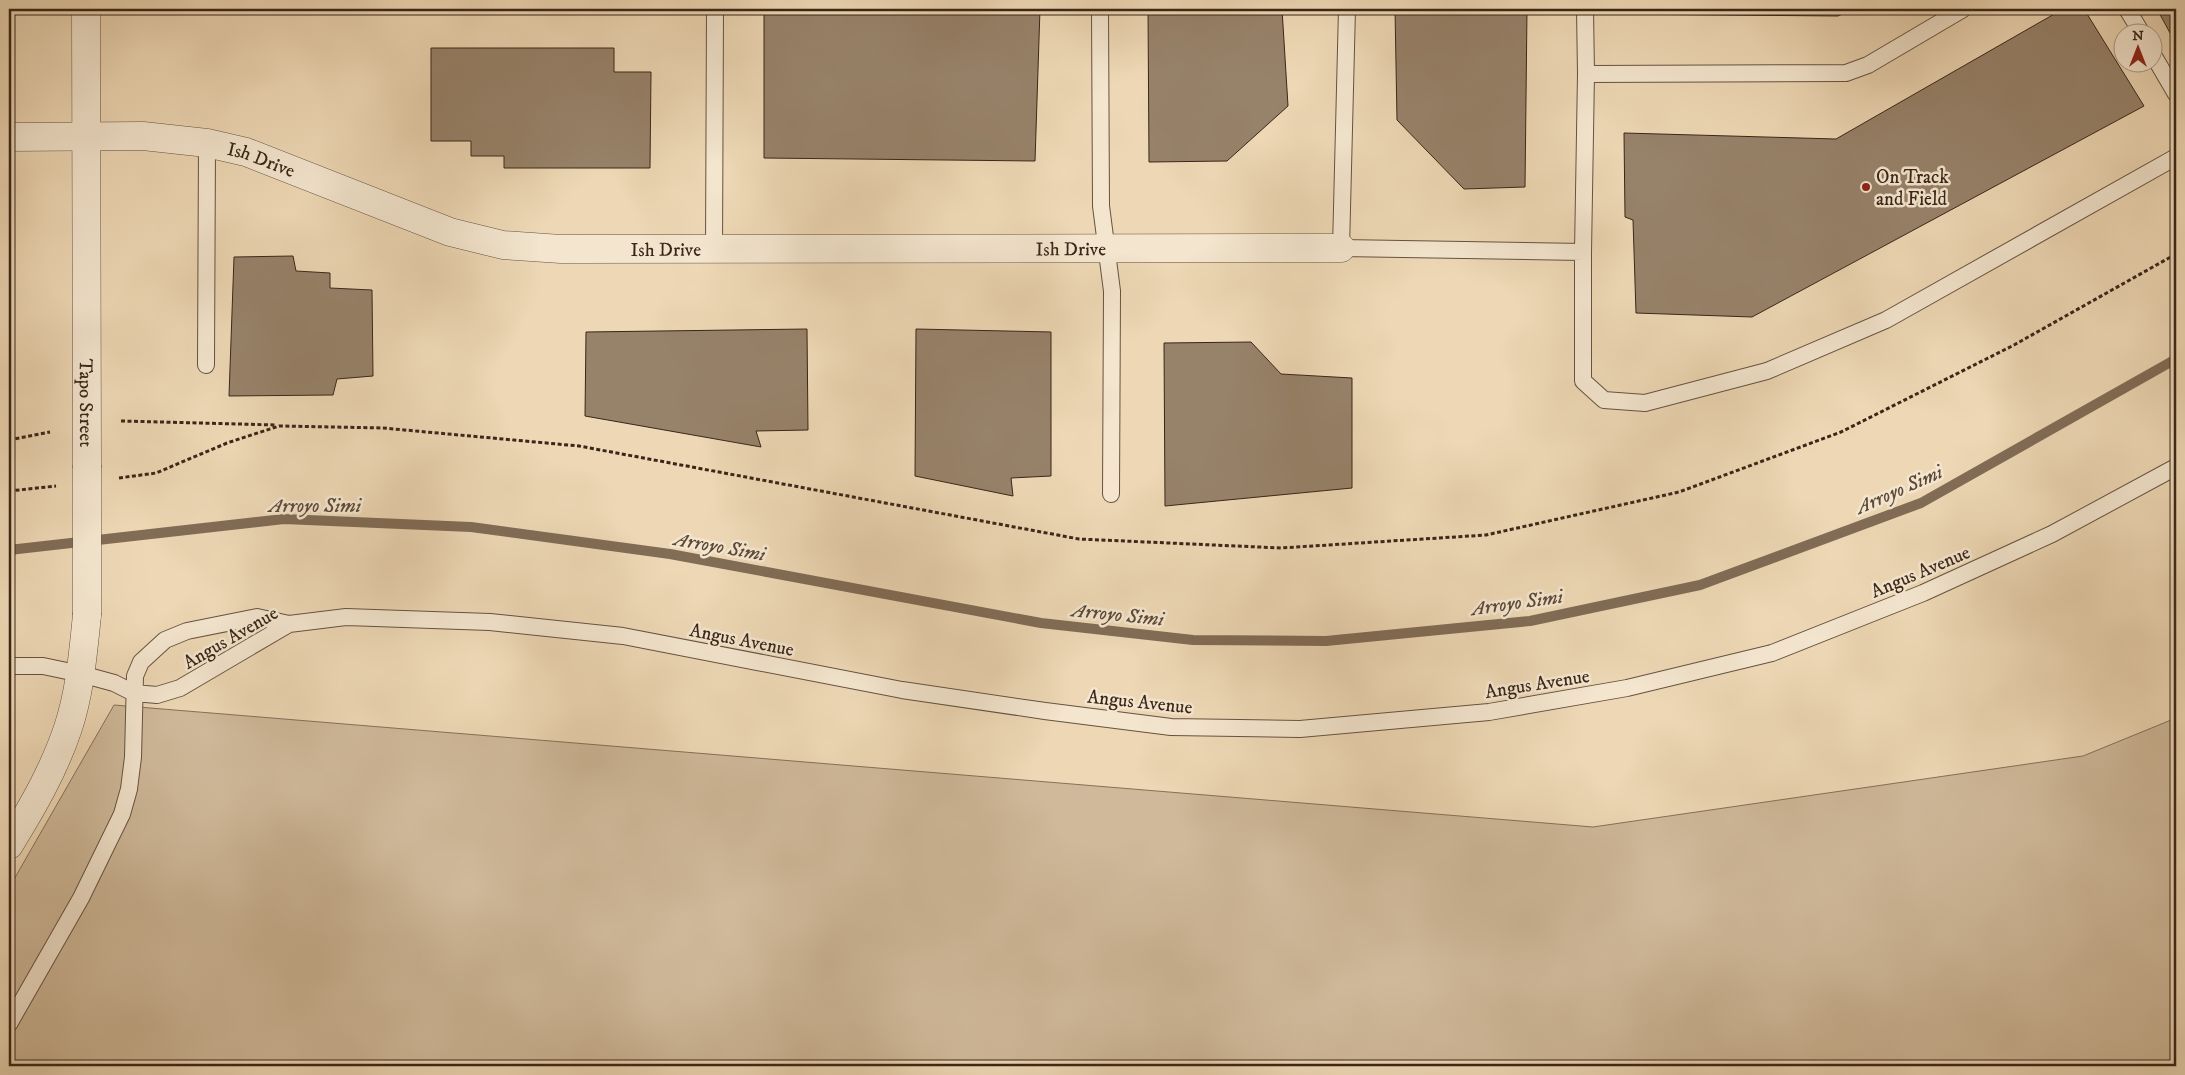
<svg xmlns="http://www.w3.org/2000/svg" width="2185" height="1075" font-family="'IM FELL DW Pica',serif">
<rect width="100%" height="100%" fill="#edd7b4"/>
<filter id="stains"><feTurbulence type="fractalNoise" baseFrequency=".004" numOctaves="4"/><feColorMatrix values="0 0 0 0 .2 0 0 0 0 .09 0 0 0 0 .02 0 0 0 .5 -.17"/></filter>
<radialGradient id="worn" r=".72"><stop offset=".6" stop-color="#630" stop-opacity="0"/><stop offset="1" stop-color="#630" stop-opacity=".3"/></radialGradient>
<path fill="#cfb99a" stroke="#84705a" d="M114 705 1593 827 2083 756 2176 718V1066H9V888Z"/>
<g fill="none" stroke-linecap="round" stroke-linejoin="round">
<path stroke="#816c56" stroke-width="10" d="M9 550 284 519 471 527 670 554 1041 623 1193 640 1326 641 1530 621 1700 585 1921 503 2176 359"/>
</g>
<path fill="#97826a" stroke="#3a2619" d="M764 9H1040L1035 161 764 158Z
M1148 9H1282L1288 106 1227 161 1149 162Z
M1395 9H1527L1525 187 1464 189 1397 120Z
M1609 9H1854L1838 16 1609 14Z
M2063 9H2084L2144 106 1752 317 1636 313 1633 220 1625 217 1624 133 1836 139Z
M2157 9H2176V44Z
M431 48H614V72H651L650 168H504V156H471V141H431Z
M293 256 296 271 330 273V288L372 290 373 376 337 379 333 395 229 396 234 257Z
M807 329 808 430 756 431 761 447 585 416 586 332Z
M916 329 1051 332V476L1011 478 1013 496 915 476Z
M1251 342 1281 374 1352 378V488L1165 506 1164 343Z"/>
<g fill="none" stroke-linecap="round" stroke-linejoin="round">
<defs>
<path id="service" d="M1100 9 1101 206 1112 291 1111 494
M1347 9 1341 248 1583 252V381L1604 400 1645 403 1767 371 1886 320 2176 157
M1585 9 1586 74
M2127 9 2141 32
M2152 53 2176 94
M714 250 715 9
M1583 252 1586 74 1846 73 1868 65 1963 9
M206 365 207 143
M9 666H43L81 674 114 683 134 693 157 695 180 688 289 624 346 617 490 622 623 636 902 690 1045 711 1171 727 1300 729 1489 712 1627 688 1772 653 1923 593 2052 534 2176 467
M9 1024 81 898 122 814 129 789 133 757 135 676 141 662 165 640 187 631 257 617 289 624"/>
<g id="minor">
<path id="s1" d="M9 137 143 136 207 143 246 152 450 232 503 245 561 249 1341 248"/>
</g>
<g id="tertiary">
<path id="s2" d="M86 9 87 465"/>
<path d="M9 845C32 808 54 770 68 728 80 692 83 653 87 615"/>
</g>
</defs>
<use href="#service" stroke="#675240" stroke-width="18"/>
<use href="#minor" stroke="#675240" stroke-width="29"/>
<use href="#tertiary" stroke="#675240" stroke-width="29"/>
<path stroke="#3a2619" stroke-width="3" stroke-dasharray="4 2.5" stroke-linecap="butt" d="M121 421 276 425
M9 440 50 432
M119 478 156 473 227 443 279 426 383 428 579 446 1079 539 1281 548 1486 535 1679 492 1841 432 2014 345 2176 254
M9 491 56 486"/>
<use href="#service" stroke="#f3e5ce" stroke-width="16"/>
<use href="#minor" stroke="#f3e5ce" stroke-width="28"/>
<use href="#tertiary" stroke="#f3e5ce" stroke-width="28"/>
<defs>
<path id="tertiary-bridge" d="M87 615V465"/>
</defs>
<use href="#tertiary-bridge" stroke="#675240" stroke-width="29" stroke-linecap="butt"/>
<use href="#tertiary-bridge" stroke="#f3e5ce" stroke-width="28"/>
</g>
<circle fill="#8f2418" stroke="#f3e5ce" stroke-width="2" cx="1866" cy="187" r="5"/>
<g text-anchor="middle" stroke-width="5" stroke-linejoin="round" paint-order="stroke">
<g font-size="19" fill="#3a2619" stroke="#f3e5ce">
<text dy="7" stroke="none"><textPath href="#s1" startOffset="255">Ish Drive</textPath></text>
<text dy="7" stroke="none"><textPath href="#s1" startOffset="1080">Ish Drive</textPath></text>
<text dy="7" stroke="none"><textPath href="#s1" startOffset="675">Ish Drive</textPath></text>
<text dy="7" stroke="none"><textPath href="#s2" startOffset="394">Tapo Street</textPath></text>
<text transform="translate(1920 571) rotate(-23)" y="7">Angus Avenue</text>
<text transform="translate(230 637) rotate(-30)" y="7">Angus Avenue</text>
<text transform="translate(742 639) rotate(11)" y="7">Angus Avenue</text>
<text transform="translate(1537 683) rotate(-9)" y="7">Angus Avenue</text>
<text transform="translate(1140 701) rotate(6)" y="7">Angus Avenue</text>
</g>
<g font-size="19" fill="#3a2619" stroke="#f3e5ce" text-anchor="start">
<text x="1876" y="183">On Track<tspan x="1876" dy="22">and Field</tspan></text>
</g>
<g font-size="20" font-style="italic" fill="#5d4938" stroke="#f3e5ce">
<text transform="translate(1899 489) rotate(-24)" y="7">Arroyo Simi</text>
<text x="315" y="512">Arroyo Simi</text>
<text transform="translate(720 546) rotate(10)" y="7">Arroyo Simi</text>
<text transform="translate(1517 602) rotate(-8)" y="7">Arroyo Simi</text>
<text transform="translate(1118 614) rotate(6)" y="7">Arroyo Simi</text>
</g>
</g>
<rect width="2185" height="1075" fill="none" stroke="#edd7b4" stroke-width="30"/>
<rect x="10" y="10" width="2165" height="1055" fill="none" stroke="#3a2619" stroke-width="2.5"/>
<rect x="15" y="15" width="2155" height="1045" fill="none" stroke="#3a2619"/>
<g transform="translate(2138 48)"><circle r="24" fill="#f3e5ce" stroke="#a99986"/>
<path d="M0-4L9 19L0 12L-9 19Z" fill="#8f2418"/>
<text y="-8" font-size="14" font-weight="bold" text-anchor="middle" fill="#3a2619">N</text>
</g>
<rect width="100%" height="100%" filter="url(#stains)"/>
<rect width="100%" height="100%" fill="url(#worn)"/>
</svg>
